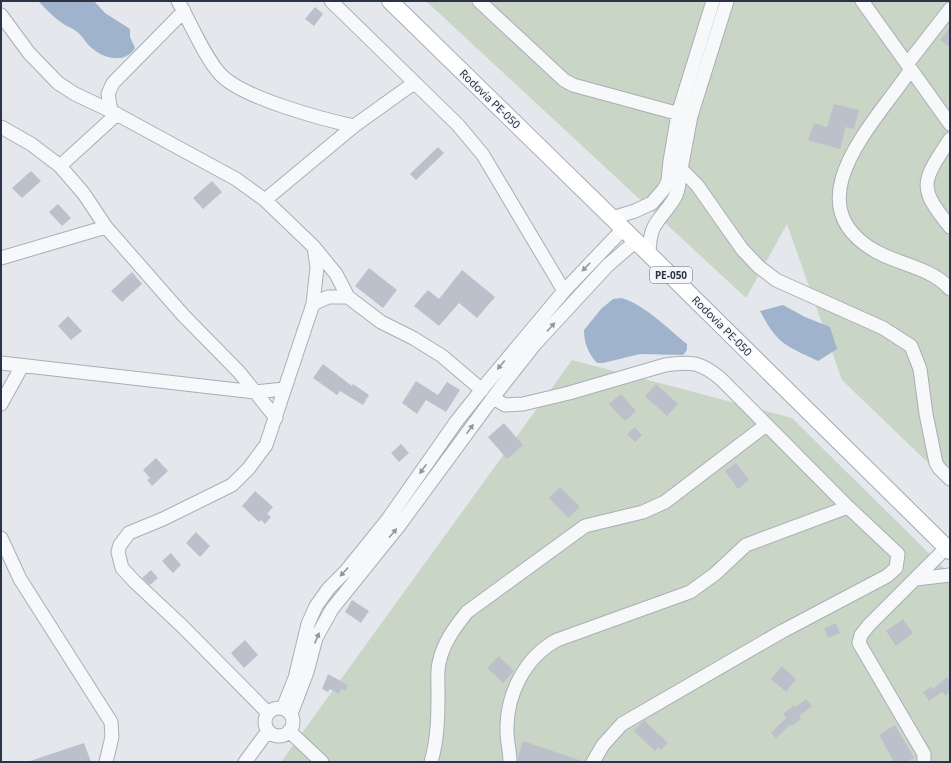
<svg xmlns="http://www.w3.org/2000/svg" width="951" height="763" font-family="'Noto Sans',sans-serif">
<rect width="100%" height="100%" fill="#e4e7ec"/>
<path fill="#c9d6c5" d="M426 1H950V484L842 380 787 224 746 298Z
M572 360 792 418 950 574V762H281Z"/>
<path fill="#9fb4cc" d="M38 1H94L105 13 130 29V37L135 48C126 63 106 60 93 49 86 44 83 36 76 31 73 29 69 27 65 25 55 19 46 9 38 1Z
M622 298C646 306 667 328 687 344V350L683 355 640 354 603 363H597C588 353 584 343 584 330L601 309 613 299Z
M783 305 805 317 830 327 837 349 818 361C785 345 778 345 760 311Z"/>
<path fill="#bbc0ca" d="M315 7 323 14 314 26 305 19Z
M950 27V47L940 40Z
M834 104 859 110 854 129 846 127 840 149 808 140 814 123 827 127Z
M438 147 444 153 416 180 410 174Z
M31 171 41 181 22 198 12 188Z
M212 181 222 192 203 209 193 198Z
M58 204 71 218 62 226 49 212Z
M369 268 397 290 383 308 355 286Z
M462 270 495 297 477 318 459 303 439 326 414 306 428 290 439 299Z
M132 272 142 284 122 302 111 291Z
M68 316 82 331 71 340 58 326Z
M323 364 352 386 353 384 369 395 363 405 340 391 337 395 313 378Z
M416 381 438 395 447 382 460 390 446 412 426 400 417 414 402 403Z
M656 384 678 404 667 416 645 396Z
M621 394 636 411 625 421 609 404Z
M504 423 523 445 507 459 488 437Z
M635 427 642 435 635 442 627 434Z
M401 444 409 453 399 462 391 453Z
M156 458 168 471 152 486 147 480 150 478 143 470Z
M736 463 749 480 738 489 725 471Z
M560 487 580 507 568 518 549 498Z
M255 491 273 507 267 514 271 517 265 524 261 520 259 522 242 506Z
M196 532 210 546 200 557 186 543Z
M171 553 181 565 173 573 162 561Z
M151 570 158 578 150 585 142 578Z
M352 600 369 611 361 623 345 612Z
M903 619 913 633 896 646 886 631Z
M836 623 840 633 828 638 824 628Z
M245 640 258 655 244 668 231 653Z
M499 656 514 671 503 683 487 668Z
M782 666 796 679 786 692 771 679Z
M328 674 348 685 345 691 341 689 339 694 330 689 328 692 322 689Z
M947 677 950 681V692L946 696 942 692 929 701 923 692 931 687 933 689Z
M806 699 812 706 799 716 801 719 792 726 791 724 776 738 771 733 786 718 783 714 794 705 796 707Z
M644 720 668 743 661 750 658 747 655 751 634 731Z
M895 725 914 758 907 762H894L879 735Z
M523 741 582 761 581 762H518V756Z
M84 743 91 762H30V761Z"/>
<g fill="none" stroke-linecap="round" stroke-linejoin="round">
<defs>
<path id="minor" d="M178 1C190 22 205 58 221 75 243 98 322 119 354 126
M331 1 458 125 483 155 564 291
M479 1 564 80 573 85 687 116
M727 1 691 116 681 169 697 185 742 249 758 266 776 280 883 328 911 346 920 369 926 414 936 463 939 468 950 479
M862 1 950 124
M1 15 29 53 58 83 75 94 111 111 236 179 265 200 314 247 336 274 348 297 381 322 413 338 442 356 482 390
M908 63 950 9
M911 69C878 120 789 203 877 252 901 265 932 268 950 289
M111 111 108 94 113 83 184 11
M1 127 31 144 60 166 84 194 106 227 183 315 239 372 276 418
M950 139C922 182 917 186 950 227
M60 166 117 114
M265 200 354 126 414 83
M612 218 635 211 652 203 664 189 668 181 670 161 678 114 713 1
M649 254C650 221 658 224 674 199 680 190 679 179 681 169L676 165
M1 258 106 227
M313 304 328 297H348
M1 363 255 392 284 389
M493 398 505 405 523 404 569 393 665 365C691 361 701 362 721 379L848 507 898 554 896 568 887 576 781 632 622 724 603 745 593 762
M1 404 22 366
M1 538 20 579 111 722 112 737 106 762
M916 579 950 575
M265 722a14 14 0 1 1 28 0a14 14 0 1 1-28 0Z
M283 708 295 678 308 624 316 606 329 588 346 571 388 519 456 422 487 383 564 291 623 229
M268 713 182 626 135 582 122 568 118 552 120 545 129 533 163 519 232 485 249 468 266 445 313 304 317 267 314 247
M291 714 307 672 316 638 332 609 398 527 498 391 535 344 608 265 636 241
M289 731 322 762
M245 762 268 731
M431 762C438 738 438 715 438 691 438 682 437 672 439 663 443 643 455 627 467 612L585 526 643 512 665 502 766 425
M510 762C510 752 507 741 507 731 506 695 525 657 557 640L690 592 715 574 746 545 848 507
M924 762V754L859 643 861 635 869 625 946 548"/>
<path id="major" d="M390 1 649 254 950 551"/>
</defs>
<use href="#minor" stroke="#a9aeb7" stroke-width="15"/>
<use href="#major" stroke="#a3abb8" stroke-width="18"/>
<use href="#minor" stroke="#f7f8fa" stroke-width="13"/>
<use href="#major" stroke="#fff" stroke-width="16"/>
</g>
<defs><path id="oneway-solid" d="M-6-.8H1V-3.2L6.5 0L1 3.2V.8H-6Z"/></defs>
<g fill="#9196a0">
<use href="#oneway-solid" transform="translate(586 267) rotate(134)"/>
<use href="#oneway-solid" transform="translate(551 327) rotate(-48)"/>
<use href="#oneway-solid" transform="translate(501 365) rotate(130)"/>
<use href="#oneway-solid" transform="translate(470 429) rotate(-54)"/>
<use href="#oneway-solid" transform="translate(423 469) rotate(125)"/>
<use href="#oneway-solid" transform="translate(393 533) rotate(-50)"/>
<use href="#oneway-solid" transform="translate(344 572) rotate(133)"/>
<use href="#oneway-solid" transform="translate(317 638) rotate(-67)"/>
</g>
<g text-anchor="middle" stroke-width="3" stroke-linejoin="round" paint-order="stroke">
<rect fill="#f4f6f9" stroke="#676e7b" stroke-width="1" x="650" y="267" width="42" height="16" rx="3"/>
<g font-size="10" font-weight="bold" fill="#2b3445">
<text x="671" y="279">PE-050</text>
</g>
<g font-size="11" fill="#2b3445" stroke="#f4f6f9">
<text transform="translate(490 99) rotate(44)" y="4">Rodovia PE-050</text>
<text transform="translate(722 326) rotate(45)" y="4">Rodovia PE-050</text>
</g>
</g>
<rect width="951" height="763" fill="none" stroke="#2b3445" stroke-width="4"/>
</svg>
